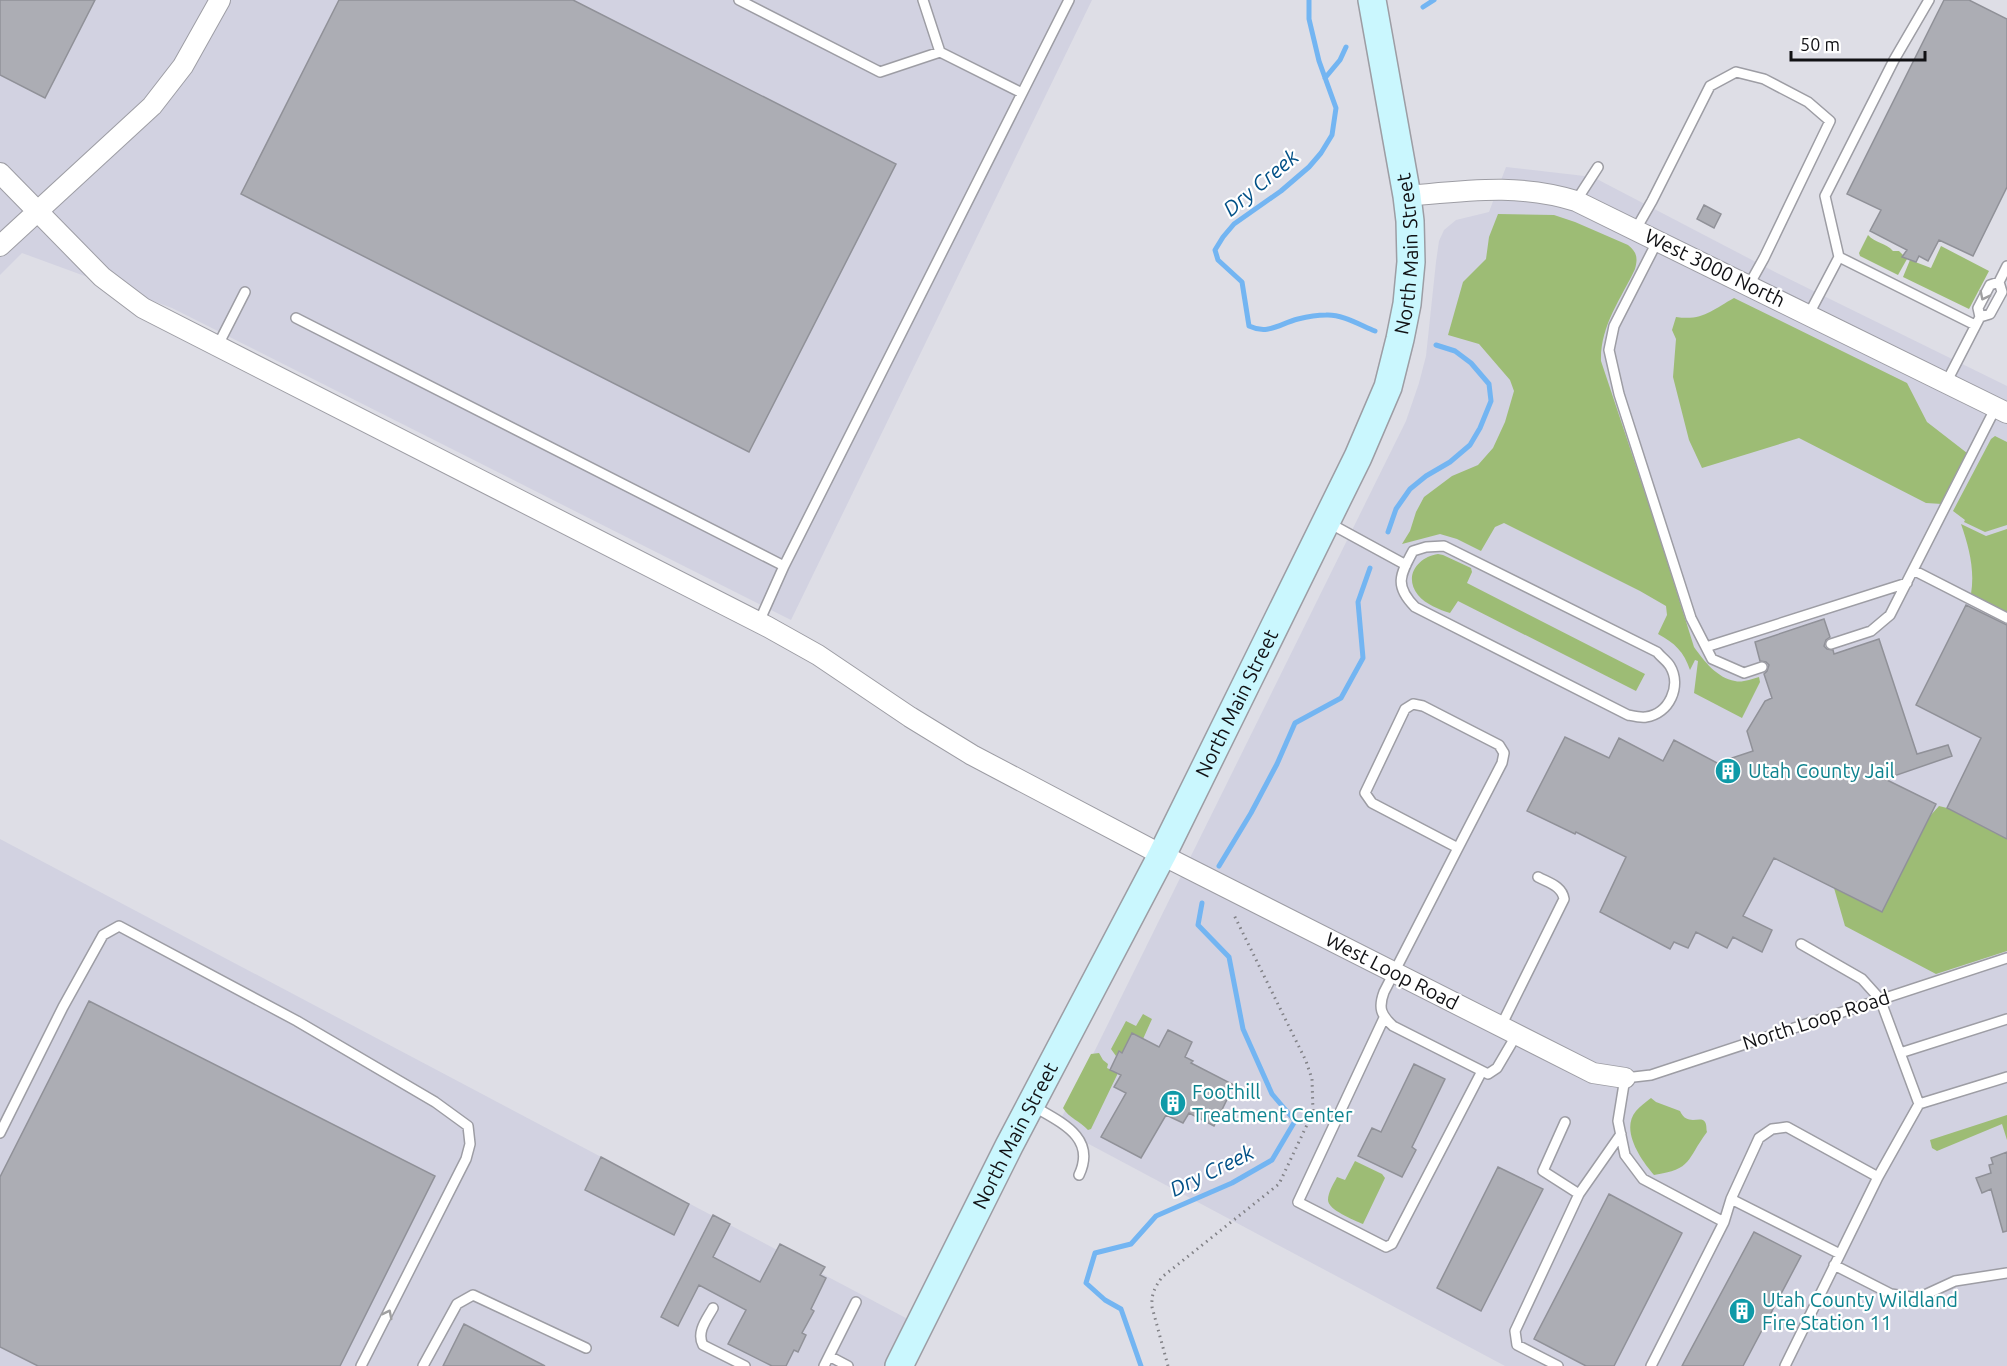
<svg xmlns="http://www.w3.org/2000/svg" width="2007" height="1366" font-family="Ubuntu,sans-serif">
<rect width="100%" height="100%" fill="#dedee6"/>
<path fill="#d2d2e1" d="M0 0H1092L791 620 172 308 22 253 0 275Z
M1506 167 1593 177 1775 272 2007 386V1366H1505L1057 1127 1406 421 1419 383 1426 356 1436 262 1439 241 1444 230 1456 220 1489 212Z
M0 839 919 1325 899 1366H0Z"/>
<path fill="#9dbc75" d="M1498 214 1554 215 1575 222 1628 245C1637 252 1638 258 1635 269 1621 299 1600 326 1601 361L1657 529 1694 647C1704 661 1717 678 1735 681 1742 683 1751 679 1759 677L1760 682 1742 718 1694 693 1698 661 1695 660 1690 670C1684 652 1675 643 1658 634L1667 615 1666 606 1640 591 1504 523 1495 527 1481 551 1457 539 1440 534 1402 544 1410 531 1416 512 1424 497 1452 476 1478 465 1493 448 1505 422 1514 391 1510 380 1479 344 1448 335 1463 282 1486 259 1489 237Z
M1868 235C1875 243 1886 243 1893 251H1899L1903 255V257L1907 259 1898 275 1860 256 1859 253Z
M1941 246 1989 271 1969 309 1903 277 1910 260 1931 268Z
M1734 298 1907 383 1927 422 1967 453 1942 504 1926 503 1799 438 1702 468 1689 440 1673 377 1676 339 1672 330 1676 317C1703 321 1712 310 1734 298Z
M1995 436 2007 442V525L1985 532 1964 522 1965 520 1953 511 1991 439Z
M1961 524 1986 536 2007 529V613L1971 594C1975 570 1969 547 1961 524Z
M1438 554 1443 555 1471 568 1472 572 1467 583 1645 674 1636 691 1458 601 1450 613C1440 610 1425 604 1418 595 1403 576 1418 557 1438 554Z
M1939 806 1947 808 2007 839V951L1936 974 1845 926 1834 888 1882 912 1930 816Z
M1143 1014 1152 1019 1143 1039 1122 1053 1119 1051 1116 1056 1111 1049 1126 1021 1136 1026Z
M1099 1053 1103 1060 1108 1064 1107 1068 1118 1073 1091 1129 1088 1130C1080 1121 1069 1118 1063 1108L1091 1054Z
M1651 1098 1656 1102 1680 1111C1687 1127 1701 1115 1705 1122 1707 1125 1706 1129 1707 1132 1686 1160 1693 1169 1654 1175 1641 1160 1620 1130 1636 1111 1640 1106 1646 1102 1651 1098Z
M2007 1115V1140L2002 1124 1937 1151 1932 1148 1930 1140Z
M1355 1161 1382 1174 1385 1178 1363 1224C1354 1220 1328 1210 1328 1200 1328 1192 1334 1183 1337 1177L1345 1180Z"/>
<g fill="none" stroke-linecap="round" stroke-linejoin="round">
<path stroke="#73b5f2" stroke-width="5" d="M1309 0V19L1319 61 1336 108 1332 135 1321 153 1309 167 1281 191 1234 224 1223 237 1215 250 1218 260 1242 282 1249 326C1268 335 1279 324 1298 319 1306 317 1317 315 1326 315 1342 314 1360 325 1375 331
M1423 7 1434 0
M1325 78 1340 60 1346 47
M1388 532 1396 509 1410 489 1426 476 1450 462 1470 445 1480 428 1491 401 1489 384 1471 363 1455 351 1436 345
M1219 866 1251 813 1277 764 1295 723 1341 698 1363 658 1358 602 1370 568
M1141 1366 1121 1309 1105 1300 1086 1283 1095 1253 1131 1244 1156 1216 1232 1183 1272 1160 1295 1121 1272 1094 1243 1029 1229 957 1198 925 1202 903"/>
</g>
<path fill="#acadb4" stroke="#909198" stroke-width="1.5" d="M0 0H95L45 98 0 75Z
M339 0H573L896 164 749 452 241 194Z
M1944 0H1969L2007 19V187L1973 256 1939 240 1928 261 1919 256 1916 262 1902 257 1907 250 1870 231 1881 210 1847 194Z
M1704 205 1721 214 1714 228 1697 219Z
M1966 605 2007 625V839L1947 808 1981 738 1916 705Z
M1824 619 1830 637 1826 640 1824 646 1827 649 1833 650 1834 654 1879 639 1917 754 1948 745 1952 756 1885 779 1936 804 1882 912 1774 858 1743 916 1772 930 1762 952 1733 937 1727 948 1696 932 1688 948 1674 942 1670 949 1600 912 1626 857 1576 832 1575 834 1527 811 1565 737 1609 758 1619 738 1663 761 1674 740 1717 763 1753 751 1747 731 1765 701 1772 698 1764 674 1767 671 1769 665 1766 662 1760 661 1755 642Z
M89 1001 435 1176 340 1366H38L0 1347V1177Z
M1168 1030 1192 1042 1185 1057 1193 1061 1191 1063 1234 1085 1214 1126 1189 1113 1183 1123 1166 1115 1141 1158 1101 1137 1126 1093 1114 1087 1121 1075 1110 1070 1119 1051 1122 1053 1132 1033 1159 1047Z
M1414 1064 1445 1079 1412 1147 1416 1150 1402 1177 1358 1156 1372 1128 1381 1132Z
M2007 1152V1231L2003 1232 1991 1189 1982 1193 1976 1178 1991 1173 1989 1165 1993 1164 1991 1158Z
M601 1157 689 1204 674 1235 585 1190Z
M1498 1167 1543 1189 1481 1311 1437 1288Z
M1609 1194 1682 1233 1614 1366H1586L1534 1339Z
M713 1215 730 1224 713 1257 760 1282 780 1244 825 1267 820 1275 826 1278 811 1309 814 1311 802 1333 806 1335 798 1352 794 1350 786 1366H772L728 1344 746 1310 699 1285 678 1326 661 1317Z
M1754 1232 1801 1256 1743 1366H1682Z
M464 1324 545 1366H443Z"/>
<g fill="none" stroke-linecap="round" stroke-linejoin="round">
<defs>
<path id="lane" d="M739 0 880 72 940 52 1022 93
M923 0 940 52
M1576 201 1598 167
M1636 229 1652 201 1710 86 1736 72 1764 79 1808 102 1830 121 1764 258 1749 285
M1658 240 1614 326 1609 350 1619 394 1691 618 1712 659 1744 673 1762 667
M1839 257 1975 325
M1809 314 1839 257 1825 196 1894 60 1929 0
M1980 317 1990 314 2002 292 1999 282 2007 266
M296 318 784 566
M217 347 245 292
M1946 383 1980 317 1978 308 1990 285 1999 282
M1329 523 1406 565
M1444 546 1657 652C1661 657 1667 661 1670 666 1682 686 1669 714 1646 717 1641 718 1633 716 1628 715L1415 607C1394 586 1400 575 1413 551L1426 547Z
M1913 570 2007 618
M759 622 784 566 1069 0
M1831 644 1871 631 1890 615 1996 407
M1706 647 1907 583
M1458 848 1502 763 1504 753 1499 745 1423 706 1413 704 1405 709 1365 793 1372 803 1458 848 1384 992C1378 1008 1381 1015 1393 1026L1488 1074 1497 1068 1517 1034
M1384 1018 1298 1202 1386 1247 1392 1244 1482 1071
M1501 1026 1564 899C1562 886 1549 883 1538 877
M1900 1053 2007 1019
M1919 1104 2007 1077
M1033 1106C1060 1122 1097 1137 1079 1175
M1565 1122 1543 1171 1579 1194
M0 1133 63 1007 103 935 119 926 297 1021 435 1102 468 1126 470 1144 466 1159 361 1366
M1724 1222 1731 1199
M1840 1254 1731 1199 1759 1138 1772 1129 1787 1127 1878 1177
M1834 1265 1891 1294 1918 1298 1955 1281 2007 1273
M713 1308C707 1319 696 1332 703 1345L745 1366
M829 1356 848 1366
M423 1366 457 1304 473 1295 586 1348
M824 1366 856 1302
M1558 1366 1517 1345 1515 1331 1579 1194 1621 1134
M1651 1366 1724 1222 1643 1179 1625 1155 1618 1121 1625 1078 1651 1075 2007 958
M1785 1366 1878 1177 1919 1104 1880 999 1862 979 1801 944"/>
<path id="street" d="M0 173 102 277 143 308 768 627 818 655 910 717 972 755 1162 855 1593 1073 1625 1078
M1407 196C1466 191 1519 183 1576 201L2007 413
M0 246 152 106 183 66 220 0"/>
<g id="secondary">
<path id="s1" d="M899 1366 1009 1146 1162 855 1358 457 1388 387 1400 339 1407 304 1411 262 1410 221 1407 196 1372 0"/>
</g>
</defs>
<use href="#lane" stroke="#9d9da4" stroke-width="12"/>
<use href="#street" stroke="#9d9da4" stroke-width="22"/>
<use href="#secondary" stroke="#9d9da4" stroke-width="30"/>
<path stroke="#818186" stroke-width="3" stroke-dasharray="1.5 4.5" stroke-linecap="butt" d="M1168 1366 1152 1307C1151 1294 1155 1287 1162 1277L1279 1184 1313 1112 1312 1079 1306 1061 1234 915"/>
<use href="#lane" stroke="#fff" stroke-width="9"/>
<use href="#street" stroke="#fff" stroke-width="20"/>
<use href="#secondary" stroke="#caf7fe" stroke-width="27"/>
</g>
<defs><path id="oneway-chevron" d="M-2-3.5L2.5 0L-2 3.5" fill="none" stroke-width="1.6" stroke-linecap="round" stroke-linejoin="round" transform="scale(1.5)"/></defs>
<g stroke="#a0a0a1">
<use href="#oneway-chevron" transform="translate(1984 296) rotate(117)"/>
<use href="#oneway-chevron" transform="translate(388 1314) rotate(-63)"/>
</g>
<defs>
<symbol id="building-disc" viewBox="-11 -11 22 22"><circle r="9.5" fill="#0f9aa8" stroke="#fff"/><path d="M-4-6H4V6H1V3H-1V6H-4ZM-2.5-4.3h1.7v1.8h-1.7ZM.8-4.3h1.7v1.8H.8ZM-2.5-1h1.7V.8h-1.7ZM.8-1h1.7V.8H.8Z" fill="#fff"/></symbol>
</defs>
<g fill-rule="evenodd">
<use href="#building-disc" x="1713" y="756" width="30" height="30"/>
<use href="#building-disc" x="1158" y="1088" width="30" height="30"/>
<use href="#building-disc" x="1727" y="1296" width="30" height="30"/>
</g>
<g text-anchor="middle" stroke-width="4.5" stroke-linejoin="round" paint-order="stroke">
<g font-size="20" fill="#111114" stroke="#fff">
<text dy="7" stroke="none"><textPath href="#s1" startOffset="1230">North Main Street</textPath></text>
<text transform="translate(1715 268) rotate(26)" y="7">West 3000 North</text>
<text dy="7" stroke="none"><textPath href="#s1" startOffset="744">North Main Street</textPath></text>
<text transform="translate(1392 971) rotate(27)" y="7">West Loop Road</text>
<text transform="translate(1816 1020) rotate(-18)" y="7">North Loop Road</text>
<text dy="7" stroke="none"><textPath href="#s1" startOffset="258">North Main Street</textPath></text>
</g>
<g font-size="20" fill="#0d838f" stroke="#fff" text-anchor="start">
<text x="1748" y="778">Utah County Jail</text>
<text x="1192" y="1099">Foothill<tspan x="1192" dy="23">Treatment Center</tspan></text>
<text x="1762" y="1307">Utah County Wildland<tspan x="1762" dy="23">Fire Station 11</tspan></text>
</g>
<g font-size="21" font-style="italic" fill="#005087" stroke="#fff">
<text transform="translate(1261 183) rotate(-40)" y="7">Dry Creek</text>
<text transform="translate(1212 1171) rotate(-26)" y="7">Dry Creek</text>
</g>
</g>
<path d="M1791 51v9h134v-9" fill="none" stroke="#111114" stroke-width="3"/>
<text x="1800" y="51" font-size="18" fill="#111114" stroke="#ffffff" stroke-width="4.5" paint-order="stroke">50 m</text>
</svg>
